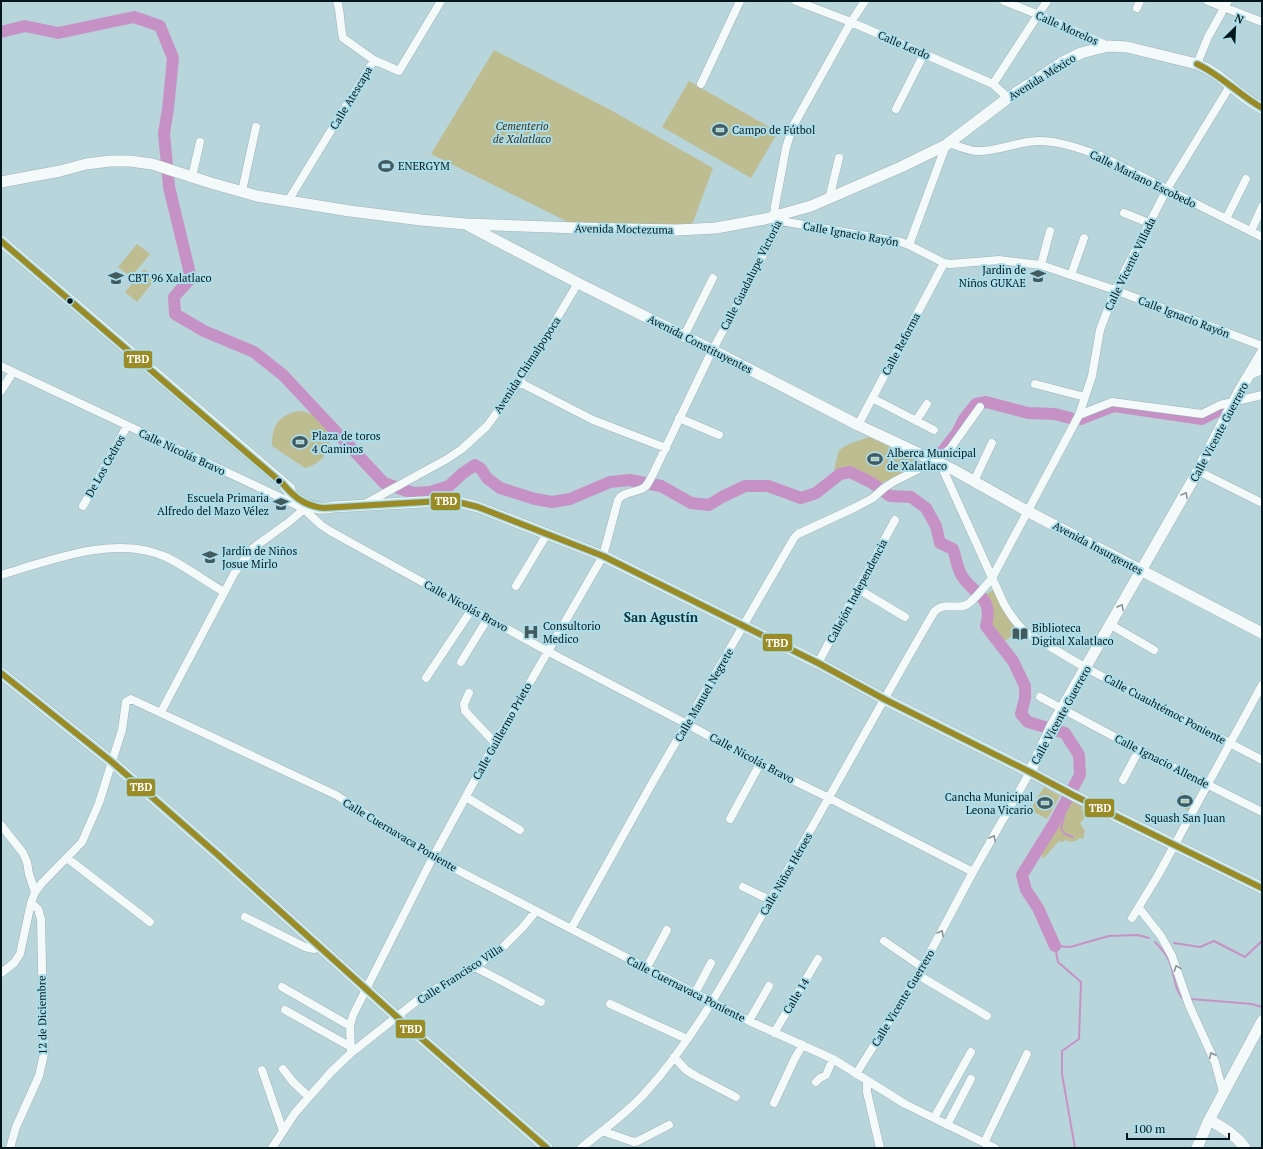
<svg xmlns="http://www.w3.org/2000/svg" width="1263" height="1149" font-family="'PT Serif',serif">
<rect width="100%" height="100%" fill="#b9d5dc"/>
<path fill="#bebd91" d="M494 50 607 108 713 168 692 225 578 227 431 154Z
M689 81 778 132 751 178 662 127Z
M137 244 150 254 131 277 118 267Z
M144 269 156 278 137 302 125 292Z
M297 411C336 412 342 458 305 468L272 446C272 426 277 417 297 411Z
M869 437 925 464 879 484C863 473 854 462 834 470L839 450 849 444Z
M993 590 1002 603 1003 611 1018 632 1003 642 992 631 988 621 993 607 985 595Z
M1044 787 1060 796 1047 819 1030 810Z
M1181 792 1195 799 1189 811 1175 804Z
M1071 796 1085 802 1081 809 1086 811 1083 820 1080 823 1085 831 1083 839 1080 838C1075 842 1071 843 1066 840L1062 842 1059 841 1043 859 1040 850 1046 843V840Z"/>
<g fill="none" stroke-linecap="round" stroke-linejoin="round">
<path stroke="#c692c6" stroke-width="2" d="M1065 802 1068 808
M1064 816 1061 829 1065 834 1073 837
M1155 942C1161 948 1167 955 1170 963 1175 975 1174 989 1183 999
M1174 943 1200 947 1214 941 1245 957 1262 941
M1191 999 1252 1004 1262 1007
M1075 1148 1062 1074V1051L1079 1039 1081 982 1058 962 1055 946 1070 947 1109 936 1138 935 1149 938"/>
<path stroke="#c692c6" stroke-width="12" d="M1 32 25 26 58 33 134 17 160 26 173 58 168 109 164 133 169 187 191 278 174 297 175 314 204 331 254 352 283 375 384 483 413 493 430 492 449 486 463 473 475 465 481 469 487 478 500 488 535 499 552 502 570 499 610 482 630 480 661 486 691 503 709 505 722 497 745 486H768L801 498 816 493 840 474 850 472 872 483 890 496 911 497 926 508 936 526 940 543 953 549C956 557 957 569 962 576 975 596 994 597 986 626L1013 661 1025 686V698L1021 714 1028 722 1065 733 1079 755 1080 775 1053 825 1022 875 1026 890 1038 908 1055 946
M1081 419 1114 406 1202 419 1225 407
M933 457 943 451 957 433 964 419 976 404 986 402 1028 413 1055 414 1070 418"/>
<defs>
<path id="street" d="M337 1C341 13 340 26 343 38L374 60 399 71 441 1
M796 1 851 22 993 84 1008 98
M1004 1 1039 15 1108 46
M1208 1 1262 22
M1137 8 1140 1
M1197 64 1208 37 1228 1
M701 84 740 1
M993 84 1047 1
M896 109 924 54
M949 143C958 146 966 150 976 151 997 152 1018 141 1039 141 1060 141 1081 149 1101 156L1262 237
M192 177 200 142
M242 191 256 127
M829 199 839 158
M288 201 374 60
M1124 213 1149 223
M774 216 775 206 786 148 792 128 851 22 865 1
M1226 219 1246 179
M781 221 901 242 909 245 944 263 950 264 999 260 1041 265 1115 290 1262 346
M1251 231 1262 207
M909 245 946 145
M1041 265 1050 231
M1071 275 1084 238
M684 336 713 278
M1 366 288 501 304 509 321 525 330 531 547 651 687 724 760 764 829 798 973 872
M1248 376 1262 370
M519 382 593 420 666 448
M1035 384 1085 397
M1 391 13 372
M872 398 934 430
M1079 415 1112 402 1202 414 1220 405 1262 395
M679 418 719 435
M916 421 927 404
M858 425 944 263
M940 463 1004 604C1011 616 1017 625 1027 633L1086 668 1262 760
M1198 471 1262 503
M974 481 992 443
M363 505 447 459 462 449 487 426 519 382 578 283
M83 506 127 426
M1 575C51 560 116 534 166 557 185 566 205 581 224 592
M516 586 547 534
M858 589 905 617
M1111 625 1154 650
M461 662 488 618
M818 663 895 520
M426 678 472 609
M469 693 464 704 465 711 495 743
M1040 697 1139 750 1262 812
M161 712 235 572 253 548 289 522 304 509 306 505
M1123 780 1139 750
M466 797 520 830
M730 819 760 764
M1 825 23 853 27 862 29 874 35 892
M67 858 150 922
M743 887 770 900
M1139 908 1161 936 1172 956 1189 1005 1215 1062 1223 1092
M245 917 305 947 314 949 320 947
M1132 918 1157 877 1262 685
M571 929 651 785 794 538 798 534 856 507 873 498 884 488 895 481 935 461 950 449 980 407
M884 941 922 967
M475 967 541 1002
M646 969 667 930
M1 973 14 963 20 954 31 903 35 892 42 883 82 842 99 803 122 730 126 702 131 699 336 795 433 857 461 872 749 1021 833 1059 905 1104 995 1148
M918 975 987 1016
M282 987 350 1026
M695 993 711 963
M610 1004 687 1039
M285 1010 351 1047
M749 1021 769 986
M774 1033 818 959
M351 1053 350 1026 353 1015 433 857 495 743 603 556 618 500C624 490 638 494 646 486 649 482 651 478 653 474L709 357 781 221V215
M674 1057 686 1070 694 1075 736 1097
M283 1069 293 1082 309 1097
M262 1070 283 1131
M856 1074 918 975 973 872 1030 772
M867 1081V1092L880 1148
M816 1082 820 1078 826 1075 833 1059
M774 1103 795 1058 803 1045
M934 1118 971 1052
M947 1125 971 1079
M602 1131 634 1142 638 1141 669 1125
M984 1143 1027 1054
M10 1148 16 1127 39 1076 44 1054 41 919 38 909 31 903
M272 1148 295 1113 309 1097 331 1072 351 1053 423 996 475 967 501 949 523 927 536 911
M581 1148C602 1131 627 1113 645 1093 699 1034 735 961 775 892 829 799 880 705 934 612 944 601 955 610 966 605 974 601 986 585 992 578L1079 415 1092 376 1100 330 1115 290 1167 189 1230 86"/>
<path id="secondary" d="M1 182 60 171 86 164 110 161H130L152 164 211 183 257 196 350 211 421 220 466 224 578 228 677 230 716 228 765 219 811 206 901 167 946 145 1008 98 1061 63 1081 53 1108 46 1127 47 1197 64C1222 74 1238 96 1262 108
M469 226 578 283 712 350 858 425 954 470 1027 511 1262 633
M1 241 290 489
M285 486C295 501 314 512 333 507L441 501 458 502 478 507 603 556 818 663 884 699 1030 772 1073 795 1262 888
M1 673 112 762 218 855 397 1017 547 1148
M1030 772 1052 726 1198 471 1240 390 1262 353
M1209 1120C1223 1127 1236 1135 1245 1148
M1197 1148 1209 1120 1262 1021"/>
</defs>
<use href="#street" stroke="#9cb2b7" stroke-width="9"/>
<use href="#secondary" stroke="#9cb2b7" stroke-width="12"/>
<use href="#street" stroke="#f4f9fa" stroke-width="8"/>
<use href="#secondary" stroke="#f4f9fa" stroke-width="11"/>
<defs>
<path id="bus-1" d="M1197 64C1221 75 1239 95 1262 108
M1 241 283 484C294 497 305 506 323 508L441 501 458 502 478 507 603 556 818 663 884 699 1030 772 1073 795 1262 888
M1 673 112 762 218 855 397 1017 547 1148"/>
</defs>
<use href="#bus-1" stroke="#abdeea" stroke-width="9"/>
<use href="#bus-1" stroke="#9b8b27" stroke-width="6"/>
</g>
<defs><path id="oneway-chevron" d="M-2-3.5L2.5 0L-2 3.5" fill="none" stroke-width="1.6" stroke-linecap="round" stroke-linejoin="round"/></defs>
<g stroke="#889396">
<use href="#oneway-chevron" transform="translate(1185 495) rotate(-60)"/>
<use href="#oneway-chevron" transform="translate(1121 607) rotate(-61)"/>
<use href="#oneway-chevron" transform="translate(993 838) rotate(-61)"/>
<use href="#oneway-chevron" transform="translate(941 933) rotate(-61)"/>
<use href="#oneway-chevron" transform="translate(1177 968) rotate(-111)"/>
<use href="#oneway-chevron" transform="translate(1212 1055) rotate(-115)"/>
</g>
<defs>
<symbol id="stadium-bare" viewBox="-9 -9 18 18"><path d="M0-5a6.5 5 0 1 0 0 10a6.5 5 0 1 0 0-10ZM-3.5-1.8h7v3.6h-7Z" fill="#435a5f" stroke="#abdeea" stroke-width="2.5" paint-order="stroke"/></symbol>
<symbol id="school-bare" viewBox="-9 -9 18 18"><path d="M0-5L7-2L0 1L-7-2ZM-4 1L0 2.5L4 1V4Q0 6-4 4Z" fill="#435a5f" stroke="#abdeea" stroke-width="2.5" paint-order="stroke"/></symbol>
<symbol id="hospital-bare" viewBox="-9 -9 18 18"><path d="M-5-5h3v3.5h4V-5h3V5h-3V1.5h-4V5h-3Z" fill="#435a5f" stroke="#abdeea" stroke-width="2.5" paint-order="stroke"/></symbol>
<symbol id="library-bare" viewBox="-9 -9 18 18"><path d="M-6-4Q-3-5.5-.7-3.5V5Q-3 3-6 4ZM6-4Q3-5.5 .7-3.5V5Q3 3 6 4Z" fill="#435a5f" stroke="#abdeea" stroke-width="2.5" paint-order="stroke"/></symbol>
</defs>
<g fill-rule="evenodd">
<use href="#stadium-bare" x="709" y="119" width="22" height="22"/>
<use href="#stadium-bare" x="375" y="155" width="22" height="22"/>
<use href="#school-bare" x="1027" y="265" width="22" height="22"/>
<use href="#school-bare" x="105" y="267" width="22" height="22"/>
<use href="#stadium-bare" x="289" y="431" width="22" height="22"/>
<use href="#stadium-bare" x="864" y="448" width="22" height="22"/>
<use href="#school-bare" x="270" y="493" width="22" height="22"/>
<use href="#school-bare" x="199" y="546" width="22" height="22"/>
<use href="#hospital-bare" x="520" y="621" width="22" height="22"/>
<use href="#library-bare" x="1009" y="623" width="22" height="22"/>
<use href="#stadium-bare" x="1174" y="790" width="22" height="22"/>
<use href="#stadium-bare" x="1034" y="792" width="22" height="22"/>
</g>
<g fill="#04171c" stroke="#abdeea" stroke-width="1.5">
<circle cx="70" cy="301" r="3.5"/>
<circle cx="279" cy="481" r="3.5"/>
</g>
<g text-anchor="middle" stroke-width="4" stroke-linejoin="round" paint-order="stroke">
<g font-size="11" fill="#04171c" stroke="#abdeea">
<text transform="translate(1067 28) rotate(24)" y="4">Calle Morelos</text>
<text transform="translate(904 45) rotate(23)" y="4">Calle Lerdo</text>
<text transform="translate(1042 77) rotate(-32)" y="4">Avenida México</text>
<text transform="translate(351 98) rotate(-59)" y="4">Calle Atescapa</text>
<text transform="translate(1143 179) rotate(26)" y="4">Calle Mariano Escobedo</text>
<text transform="translate(624 229) rotate(1)" y="4">Avenida Moctezuma</text>
<text transform="translate(851 234) rotate(10)" y="4">Calle Ignacio Rayón</text>
<text transform="translate(1130 264) rotate(-64)" y="4">Calle Vicente Villada</text>
<text transform="translate(751 275) rotate(-63)" y="4">Calle Guadalupe Victoria</text>
<text transform="translate(1184 317) rotate(21)" y="4">Calle Ignacio Rayón</text>
<text transform="translate(700 344) rotate(27)" y="4">Avenida Constituyentes</text>
<text transform="translate(901 344) rotate(-62)" y="4">Calle Reforma</text>
<text transform="translate(527 365) rotate(-57)" y="4">Avenida Chimalpopoca</text>
<text transform="translate(1219 432) rotate(-62)" y="4">Calle Vicente Guerrero</text>
<text transform="translate(182 452) rotate(25)" y="4">Calle Nicolás Bravo</text>
<text transform="translate(105 466) rotate(-61)" y="4">De Los Cedros</text>
<text transform="translate(1098 548) rotate(28)" y="4">Avenida Insurgentes</text>
<text transform="translate(857 591) rotate(-62)" y="4">Callejón Independencia</text>
<text transform="translate(466 606) rotate(29)" y="4">Calle Nicolás Bravo</text>
<text transform="translate(704 695) rotate(-60)" y="4">Calle Manuel Negrete</text>
<text transform="translate(1165 709) rotate(28)" y="4">Calle Cuauhtémoc Poniente</text>
<text transform="translate(1061 715) rotate(-61)" y="4">Calle Vicente Guerrero</text>
<text transform="translate(502 731) rotate(-61)" y="4">Calle Guillermo Prieto</text>
<text transform="translate(752 758) rotate(28)" y="4">Calle Nicolás Bravo</text>
<text transform="translate(1162 761) rotate(27)" y="4">Calle Ignacio Allende</text>
<text transform="translate(400 835) rotate(31)" y="4">Calle Cuernavaca Poniente</text>
<text transform="translate(786 874) rotate(-60)" y="4">Calle Niños Héroes</text>
<text transform="translate(460 974) rotate(-33)" y="4">Calle Francisco Villa</text>
<text transform="translate(686 989) rotate(27)" y="4">Calle Cuernavaca Poniente</text>
<text transform="translate(796 996) rotate(-59)" y="4">Calle 14</text>
<text transform="translate(903 998) rotate(-59)" y="4">Calle Vicente Guerrero</text>
<text transform="translate(42 1015) rotate(-91)" y="4">12 de Diciembre</text>
</g>
<g font-size="11" font-style="italic" fill="#38321d" stroke="#abdeea">
<text x="522" y="130">Cementerio<tspan x="522" dy="13">de Xalatlaco</tspan></text>
</g>
<g font-size="11" fill="#04171c" stroke="#abdeea" text-anchor="start">
<text x="732" y="134">Campo de Fútbol</text>
<text x="398" y="170">ENERGYM</text>
<text x="1026" y="274" text-anchor="end">Jardin de<tspan x="1026" dy="13">Niños GUKAE</tspan></text>
<text x="128" y="282">CBT 96 Xalatlaco</text>
<text x="312" y="440">Plaza de toros<tspan x="312" dy="13">4 Caminos</tspan></text>
<text x="887" y="457">Alberca Municipal<tspan x="887" dy="13">de Xalatlaco</tspan></text>
<text x="269" y="502" text-anchor="end">Escuela Primaria<tspan x="269" dy="13">Alfredo del Mazo Vélez</tspan></text>
<text x="222" y="555">Jardín de Niños<tspan x="222" dy="13">Josue Mirlo</tspan></text>
<text x="543" y="630">Consultorio<tspan x="543" dy="13">Medico</tspan></text>
<text x="1032" y="632">Biblioteca<tspan x="1032" dy="13">Digital Xalatlaco</tspan></text>
<text x="1033" y="801" text-anchor="end">Cancha Municipal<tspan x="1033" dy="13">Leona Vicario</tspan></text>
<text x="1185" y="822" text-anchor="middle">Squash San Juan</text>
</g>
<g font-size="13" font-weight="bold" fill="#082f37" stroke="#abdeea">
<text x="661" y="622">San Agustín</text>
</g>
</g>
<g stroke="#abdeea" stroke-width="1.5">
<rect x="123" y="350" width="30" height="19" rx="4" fill="#9b8b27"/>
<rect x="430" y="492" width="31" height="19" rx="4" fill="#9b8b27"/>
<rect x="762" y="633" width="31" height="19" rx="4" fill="#9b8b27"/>
<rect x="126" y="778" width="30" height="19" rx="4" fill="#9b8b27"/>
<rect x="1084" y="798" width="31" height="20" rx="4" fill="#9b8b27"/>
<rect x="395" y="1019" width="31" height="20" rx="4" fill="#9b8b27"/>
</g>
<g font-size="11" text-anchor="middle" font-weight="bold" fill="#fff">
<text x="138" y="363">TBD</text>
<text x="446" y="505">TBD</text>
<text x="777" y="647">TBD</text>
<text x="141" y="791">TBD</text>
<text x="1100" y="812">TBD</text>
<text x="411" y="1033">TBD</text>
</g>
<rect width="1263" height="1149" fill="none" stroke="#04171c" stroke-width="4"/>
<g transform="translate(1235 28) rotate(24)" stroke="#abdeea" stroke-width="3" paint-order="stroke">
<path d="M0-3L7 15L0 10L-7 15Z" fill="#04171c"/>
<text y="-6" font-size="11" font-weight="bold" text-anchor="middle" fill="#04171c">N</text>
</g>
<path d="M1127 1133v6h102v-6" fill="none" stroke="#04171c" stroke-width="2"/>
<text x="1133" y="1133" font-size="12" fill="#04171c" stroke="#abdeea" stroke-width="3" paint-order="stroke">100 m</text>
</svg>
